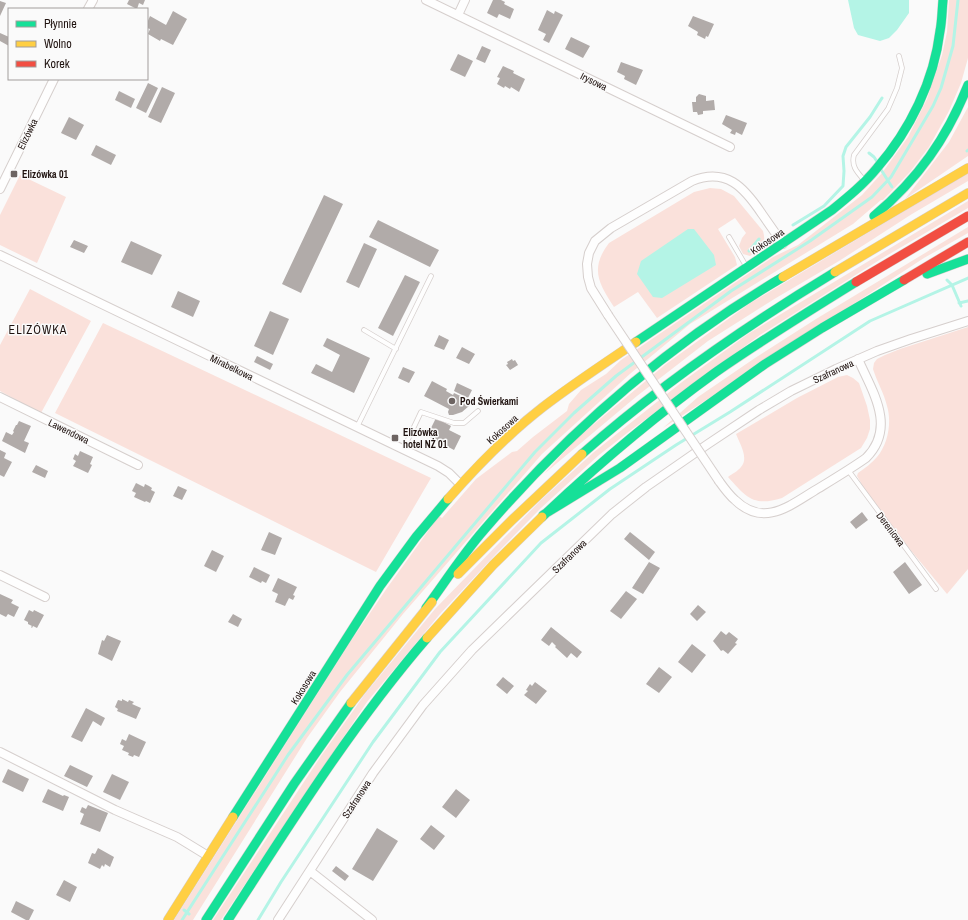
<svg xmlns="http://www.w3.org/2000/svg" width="968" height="920" font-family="'Archivo Narrow',sans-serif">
<rect width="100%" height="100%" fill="#fafafa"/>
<path fill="#fae1db" d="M949 0H968V58L961 83 949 111 929 147 910 172 883 200H881L853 224 690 324 631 373 542 454 403 614 340 692 307 738 193 920H174L351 641 387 588 439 516 442 518 476 479 512 452 517 451 533 437 567 411 569 404 581 390 606 374 621 360 773 257 798 245 862 195 882 173 908 137 927 99 942 55 947 32Z
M968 107V156L905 199 949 142Z
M968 173V181L912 214 839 261 776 298 708 341 637 396 544 474 575 440 666 364 749 304Z
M20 175 66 197 37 263 0 245V215Z
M710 188 721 189 734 196 763 231C767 246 761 248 750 256L743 254 739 246 742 238 746 233 735 218 718 229 735 257 737 265 657 318 638 292 614 307C598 283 590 268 609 243L694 192Z
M968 201V208L881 259 760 335 631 430 599 455 541 508 496 554 440 614 367 702 221 920H213L321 756 365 694 435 609 540 501 594 452 682 382 748 334Z
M968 227V233L924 258 663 428 698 397 755 358 816 319Z
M30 289 91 321 41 413 0 391V345Z
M103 323 431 478 376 572 55 413Z
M968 327V569L947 594 855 483H861L857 476 858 473C865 468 872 463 877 457 888 444 892 422 887 406 884 393 877 382 873 369L874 363 877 359 885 355 900 349Z
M847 375 853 378 859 383 867 406 870 420V429L867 438 861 448 782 498C753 507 746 497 728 477 732 474 738 471 741 467 749 458 740 444 736 434L797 398 838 377Z"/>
<path fill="#b4f4e6" d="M848 0H909V13L897 30 889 38 880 41 858 35 854 28Z
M688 229H694L714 255 716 265 662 298 653 297 637 274 641 261Z"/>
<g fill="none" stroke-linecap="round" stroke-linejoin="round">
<path stroke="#b4f4e6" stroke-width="3" d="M967 151 968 150
M869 153 874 157 878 163
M880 168 892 187
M793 225 824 206 843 186 844 171 843 156 846 147 870 117 882 98
M749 251 759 239
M947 280 952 285 961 306
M959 303 968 301
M184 910 189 914
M182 920 288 755 347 675 535 452 574 413 616 376 731 291 810 241 872 197 891 177 933 106 941 88 953 46 958 0
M258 920 281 882 373 742 440 652 541 543 610 489 676 445 730 412 870 321 968 278"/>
</g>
<path fill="#b1aba9" d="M129 0H145L143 5 139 3 137 9 127 4Z
M493 0H501L505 2 504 4 514 9 510 19 499 14 497 18 487 13Z
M0 1 6 3 0 16Z
M547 10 554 14 555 11 563 15 549 43 543 40 546 34 538 30Z
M173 11 187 19 173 45 161 39 160 41 148 34 150 29 147 28V23L150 16 166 25Z
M693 16 714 24 708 37 706 36 705 39 697 35 698 32 688 26Z
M0 33 9 37V46L0 41Z
M571 37 590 46 583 58 565 49Z
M482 46 491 50 485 63 476 59Z
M458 54 473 61 465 77 450 70Z
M621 62 643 70 636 85 624 79 625 76 617 72Z
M503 66 514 71 513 73 525 79 519 92 511 87 510 89 505 86 504 88 497 84 500 78 497 77Z
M148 83 158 88 146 113 136 108Z
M162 87 175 93 161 123 148 117Z
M119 91 135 99 131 108 115 100Z
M699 94 706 96V101L714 100 715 110 703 111V114L698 115 697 112H693L692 102H696V97Z
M726 115 747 123 742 135 736 132 735 135 730 133 732 130 722 124Z
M69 117 84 125 76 140 61 133Z
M96 145 116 155 111 165 91 155Z
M324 195 343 204 301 293 282 284Z
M378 220 439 250 430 267 369 237Z
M74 240 88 246 84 253 70 247Z
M131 241 162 255 152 275 121 262Z
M364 243 377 249 359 288 346 282Z
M405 275 420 282 393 336 378 328Z
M178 291 200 301 193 317 171 307Z
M270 311 289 319 273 355 254 346Z
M439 335 449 340 444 350 434 346Z
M327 338 370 358 354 393 311 373 316 364 332 372 340 355 323 346Z
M462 347 475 354 469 364 456 358Z
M257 356 273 364 270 370 254 362Z
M512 359 513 361 515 360 518 365 510 370 506 365 508 364 507 362Z
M403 367 415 372 409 383 398 378Z
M432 381 447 389 446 391 453 395 454 393 469 400 471 402 469 406 462 412 453 415H449L448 412 449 409 424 396Z
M457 383 472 390 468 398 454 391Z
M436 418 451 426 449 430 461 436 454 450 428 436V434Z
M19 421 31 426 24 441 29 443 25 453 2 441 6 432 12 435 14 432 13 431 16 425H17Z
M0 450 6 453 4 458 12 462 4 477 0 475Z
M80 451 93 457 90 464 92 465 88 473 73 466 76 461 73 459 75 454 78 456Z
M36 465 48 471 45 478 32 472Z
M136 483 144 487 145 484 149 486 152 488 151 490 155 492 150 503 146 501 145 502 134 497 136 493 132 491Z
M178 486 187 490 182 500 173 496Z
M862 512 868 520 856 529 850 522Z
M269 532 282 538 275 555 261 550Z
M630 532 655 552 649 560 624 539Z
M212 550 224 556 216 572 204 566Z
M649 562 660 568 643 594 632 588Z
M905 562 922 585 909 594 893 572Z
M254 567 270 575 266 583 262 581 261 583 249 577Z
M278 578 297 587 293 595 295 596 293 600 289 598 285 606 275 602 278 594 272 591Z
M626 591 637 599 621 619 610 611Z
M0 594 13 600 11 603 19 607 14 617 8 614 6 617 0 614Z
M698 605 706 612 697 621 690 614Z
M29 610 33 612 34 610 44 615 37 628 33 626 32 628 31 627 32 626 28 624V622L24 620Z
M233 614 242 619 238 627 228 622Z
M551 627 582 652 577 658 571 653 567 658 555 647 556 646 552 642 549 646 541 640Z
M721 631 726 635 729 632 738 639 735 643 737 644 735 646 728 654 723 650 721 651 713 641Z
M107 635 121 641 112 661 98 654 102 640 104 641Z
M692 644 706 655 692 673 678 662Z
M659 667 672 677 659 693 646 684Z
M503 677 514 686 507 694 496 685Z
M535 682 547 691 536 704 524 695 528 691 526 690 530 684 532 686Z
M122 699 128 702 129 700 134 702 132 704 141 708 136 719 117 711 118 709 115 707 118 700 122 701Z
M86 708 105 718 101 726 93 721 82 742 71 737Z
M129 734 146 742 139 757 134 755 133 757 128 755 129 753 122 750 124 746 120 744 122 739 126 741Z
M70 765 93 776 87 787 64 776Z
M8 769 29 779 23 792 2 782Z
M112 774 129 782 120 800 103 792Z
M48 789 63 796 64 795 69 797 63 811 42 802Z
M456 789 470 800 456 818 442 807Z
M88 805 108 813 100 832 80 824 84 814 80 812 82 807 86 809Z
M431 825 445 836 434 850 420 839Z
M377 828 398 841 373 881 352 869Z
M98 848 114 857 110 867 105 864 104 867 102 865 100 869 88 863 92 853 95 854Z
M336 866 349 876 345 881 332 871Z
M64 880 77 887 70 902 56 895Z
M16 901 34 910 29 920H26L11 912Z"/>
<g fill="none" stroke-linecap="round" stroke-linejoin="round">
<defs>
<path id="lane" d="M864 180C857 172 851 166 854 155L888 109 897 88 902 68 899 56
M729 237 746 266
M364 330 396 349
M357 427 431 276
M403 450 421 412 454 423H464L478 411
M848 470 936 589"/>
<path id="street" d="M426 0 730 147
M88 9 93 0
M458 15 465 0
M0 189 54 79
M0 255 438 466 449 473 460 484
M608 315 591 288 588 277 587 264 589 253 595 241 611 228 692 181C726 167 744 187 762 214 769 224 776 234 783 244
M0 397 138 465
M719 481C724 488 729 495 735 500 763 527 788 507 814 491 832 480 849 470 866 458 897 427 872 391 858 359
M0 575 45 597
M0 752 115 810 177 837 208 856
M310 871 372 920
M278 920 373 773 423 705 472 650 612 514 646 487 708 444 759 410 791 391 836 369 877 351 911 339 968 321"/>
<path id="fast" d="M874 216C918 179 947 138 968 85
M927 274 968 259
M636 342 832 210C848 197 864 184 877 168 910 130 934 81 940 31 942 21 942 10 943 0
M582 454C660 385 746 326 835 272
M543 515 620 468 765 364 822 328 904 280
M542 517C597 465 655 416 716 372 762 340 809 311 856 282
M426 608C445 582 463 554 484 530 569 431 671 343 783 277
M233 817 380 586 416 537 448 499
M206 920 294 784 351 703
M228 920C290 824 352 725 427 638"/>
<path id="slow" d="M835 272 968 193
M783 277 968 168
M448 499C477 466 508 434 543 407 573 384 605 363 636 342
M458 574 512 520 582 454
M427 638 493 565 542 517
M351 703 432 602
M168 920 233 817"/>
<path id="jam" d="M904 280 968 242
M856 282 968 216"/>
</defs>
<use href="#lane" stroke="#d6cfcd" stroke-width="5.5"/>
<use href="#street" stroke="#d6cfcd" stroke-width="10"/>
<use href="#fast" stroke="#d6cfcd" stroke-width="10"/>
<use href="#slow" stroke="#d6cfcd" stroke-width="10"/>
<use href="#jam" stroke="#d6cfcd" stroke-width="10"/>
<use href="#lane" stroke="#fefefe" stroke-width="4"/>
<use href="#street" stroke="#fefefe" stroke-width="8"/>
<use href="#fast" stroke="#16e098" stroke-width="9"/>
<use href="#slow" stroke="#ffcf43" stroke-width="9"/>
<use href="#jam" stroke="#f24e42" stroke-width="9"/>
<defs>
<path id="street-bridge" d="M608 315 719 481"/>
</defs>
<use href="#street-bridge" stroke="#d6cfcd" stroke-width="10" stroke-linecap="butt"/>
<use href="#street-bridge" stroke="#fefefe" stroke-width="8"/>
</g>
<g fill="#6c6361" stroke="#fafafa" stroke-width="1.5">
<rect x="10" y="170" width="8" height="8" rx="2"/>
<circle cx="452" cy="401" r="4"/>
<rect x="391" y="434" width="8" height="8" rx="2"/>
</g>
<g text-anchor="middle" stroke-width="3" stroke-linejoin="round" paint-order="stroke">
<g font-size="10" fill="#1f120f" stroke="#fafafa">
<text transform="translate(594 81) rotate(26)" y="4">Irysowa</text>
<text transform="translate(27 134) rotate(-64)" y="4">Elizówka</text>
<text transform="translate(767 241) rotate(-34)" y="4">Kokosowa</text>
<text transform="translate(232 367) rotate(26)" y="4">Mirabelkowa</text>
<text transform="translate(833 371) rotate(-25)" y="4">Szafranowa</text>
<text transform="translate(502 429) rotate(-42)" y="4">Kokosowa</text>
<text transform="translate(69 431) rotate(26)" y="4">Lawendowa</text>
<text transform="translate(891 529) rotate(53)" y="4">Dereniowa</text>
<text transform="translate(569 556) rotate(-44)" y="4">Szafranowa</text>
<text transform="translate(303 687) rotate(-58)" y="4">Kokosowa</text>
<text transform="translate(356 799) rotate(-57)" y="4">Szafranowa</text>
</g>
<g font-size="10" font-weight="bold" fill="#1f120f" stroke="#fafafa" text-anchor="start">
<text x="22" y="178">Elizówka 01</text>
<text x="460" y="405">Pod Świerkami</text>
<text x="403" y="436">Elizówka<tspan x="403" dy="12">hotel NŻ 01</tspan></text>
</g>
<g font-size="12" letter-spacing="1" fill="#1f120f" stroke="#fafafa">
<text x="38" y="334">ELIZÓWKA</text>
</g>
</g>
<rect x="8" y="8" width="140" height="72" fill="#fafafa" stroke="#a29d9c"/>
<rect x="16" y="21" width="20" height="6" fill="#16e098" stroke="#a29d9c"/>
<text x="44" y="28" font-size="12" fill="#1f120f">Płynnie</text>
<rect x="16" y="41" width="20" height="6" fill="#ffcf43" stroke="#a29d9c"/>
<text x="44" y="48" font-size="12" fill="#1f120f">Wolno</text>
<rect x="16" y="61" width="20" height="6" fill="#f24e42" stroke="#a29d9c"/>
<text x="44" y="68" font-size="12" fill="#1f120f">Korek</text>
</svg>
